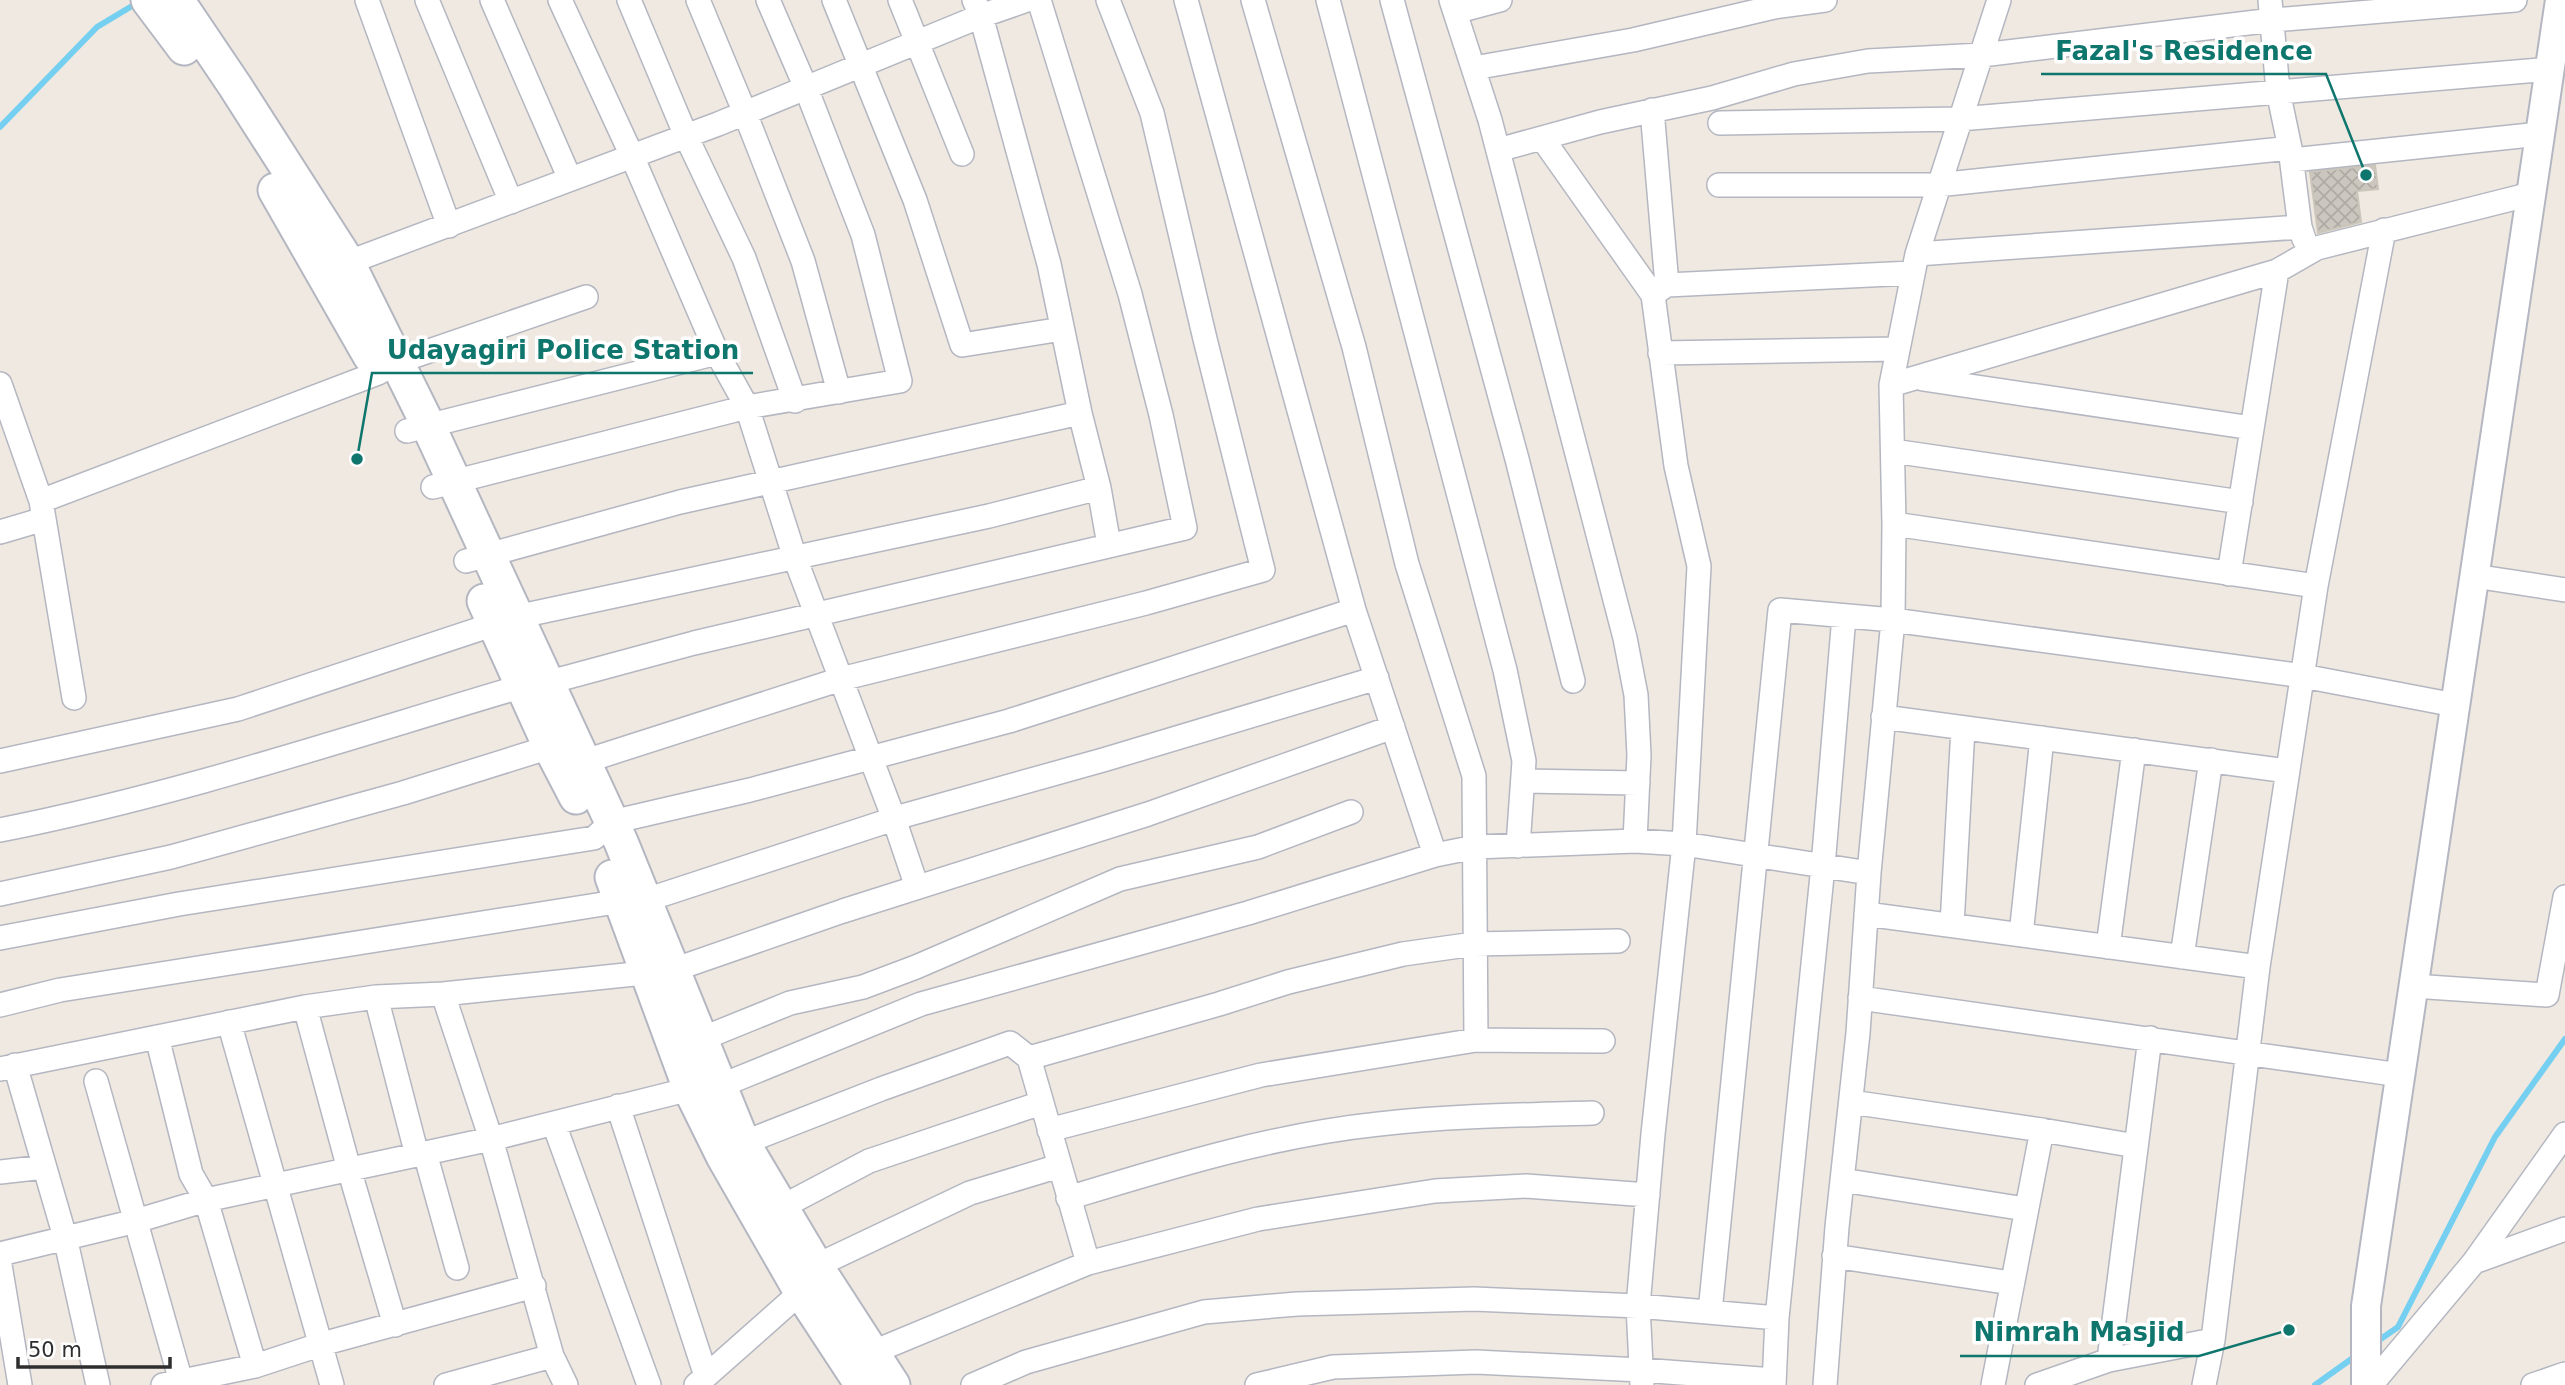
<svg xmlns="http://www.w3.org/2000/svg" width="2565" height="1385" font-family="'DejaVu Sans',sans-serif">
<defs>
<pattern id="building-cross-hatch" width="8" height="8" patternUnits="userSpaceOnUse" patternTransform="scale(1.75)"><rect width="8" height="8" fill="#cbc7bf"/><path d="M0 0l8 8M0 8l8-8" fill="none" stroke="#afaba4"/></pattern>
</defs>
<rect width="100%" height="100%" fill="#efe9e1"/>
<g fill="none" stroke-linecap="round" stroke-linejoin="round">
<path stroke="#75cff0" stroke-width="6" d="M0 127 97 27 137 3
M2375 1343 2398 1327 2495 1137 2565 1039
M2315 1385 2357 1355"/>
</g>
<path fill="url(#building-cross-hatch)" stroke="#cbc5ba" stroke-width="2" d="M2375 165 2378 189 2357 191 2361 222 2318 233 2310 172Z"/>
<g fill="none" stroke-linecap="round" stroke-linejoin="round">
<defs>
<path id="minor" d="M367 0 449 226
M427 0 511 202
M492 0 570 179
M560 0 632 156 717 353 747 407 795 558 894 819 917 887
M629 0 686 136 744 258 795 401
M698 0 745 113 803 261 839 392
M834 0 915 200 962 345 1062 329
M900 0 962 154
M974 0 981 16 1049 264 1080 413 1099 488 1109 545
M1186 0 1354 610 1435 855
M1253 0 1354 347 1407 564 1474 776 1476 1040
M1328 0 1505 670 1524 761 1518 846
M1392 0 1517 459 1573 681
M1451 0 1490 120 1625 638 1636 695 1639 755 1635 841
M2270 0 2278 91 2290 148 2300 227 2304 239
M1455 12 1500 0
M1474 68 1633 40 1774 7 1825 0
M1652 110 1667 285 1655 293
M1720 123 1960 119 2550 69
M1542 138 1653 295 1676 466 1699 566 1684 844 1653 1134 1638 1306 1642 1385
M1498 150 1600 122 1712 98 1794 74 1868 61 1982 55 2273 20 2515 0
M2292 160 2540 134
M1719 185H1937L2290 148
M1917 254 2300 227
M336 267 718 124 981 16 1027 0
M1667 285 1911 273
M1660 353 1897 349
M1923 379 2252 428
M0 384 41 501 74 698
M1891 385 2277 271 2317 248 2531 194
M407 431 717 353
M1893 451 2241 502
M433 487 747 407 900 381 863 235 806 88 768 0
M41 501 378 373 397 362 586 297
M1894 524 2316 586
M0 532 44 519
M466 561 680 502 1080 413
M2229 574 2277 271
M2474 576 2565 590
M1883 717 2288 771
M0 761 238 709 516 617 989 516 1099 488
M570 766 841 679 1146 603 1263 570 1205 339 1152 113 1108 0
M1523 781 1638 783
M0 830C178 795 350 737 523 686L546 683 694 643 1185 528 1161 415 1130 294 1039 0
M0 894 171 857 403 793 550 747 562 741
M646 900 906 815 1103 760 1377 678
M1866 914 2258 967
M1952 925 1963 728
M2021 935 2042 738
M0 938 179 904 594 838 612 822 750 790 1009 721 1354 610
M2108 947 2134 750
M2182 957 2211 760
M2413 986 2547 995 2565 897
M443 994 491 1139 552 1356 566 1385
M376 997 417 1155
M1860 998 2400 1075
M0 1005 60 990 622 901
M305 1007 349 1169 395 1325
M229 1022 332 1385
M157 1037 191 1174 206 1200 255 1366
M689 1044 790 1003 863 987 916 967 1120 879 1258 847 1351 812
M1029 1058 1219 1004 1288 982 1403 954 1474 944 1618 941
M15 1065 65 1237 98 1385
M0 1069 305 1007 376 997 443 994 673 970 843 911 1148 814 1393 727
M96 1081 182 1385
M1851 1102 2042 1130
M618 1106 706 1376
M554 1124 649 1385
M1049 1130 1261 1075 1476 1040 1603 1041
M731 1150 743 1143 881 1089 1010 1043 1029 1058 1088 1263
M425 1153 457 1268
M0 1172 44 1167
M1842 1180 2025 1209
M1068 1198C1170 1167 1273 1135 1379 1124 1450 1116 1521 1115 1592 1113
M771 1216 780 1208 869 1161 1041 1103
M0 1254 136 1221 206 1200 491 1139 690 1089 720 1086 921 1004 1248 913 1435 855 1475 847 1635 841 1684 844 1869 873
M1834 1256 2011 1283
M2474 1262 2565 1229
M0 1265 20 1385
M1710 1312 1780 610 1893 620 2303 676 2455 705
M861 1360 871 1353 1088 1263 1258 1219 1435 1191 1526 1186 1648 1195
M2109 1360 2150 1038
M163 1385 255 1366 322 1344 534 1286
M446 1385 552 1356
M696 1385 801 1292 816 1266 970 1193 1059 1166
M973 1385 1026 1362 1204 1312 1297 1304 1474 1299 1638 1306 1777 1318
M1257 1385 1333 1367 1476 1362 1641 1370 1774 1380
M1774 1385 1777 1318 1823 866 1844 616
M1825 1385 1837 1227 1858 1033 1869 873 1893 620 1894 524 1891 385 1917 254 1999 0
M1993 1385 2042 1130 2136 1146
M2037 1385 2109 1360 2213 1340
M2204 1385 2213 1340 2258 967 2316 586 2384 230
M2371 1385 2474 1262 2565 1134
M2533 1385 2565 1374"/>
<path id="tertiary" d="M2366 1385V1306L2560 0"/>
<path id="secondary" d="M148 0 184 48
M177 0 235 86 347 261 428 425 621 842 743 1143 816 1266 893 1385
M275 190 370 356
M484 601 550 747 576 797
M612 877 690 1089 723 1156 801 1292 862 1385"/>
</defs>
<use href="#minor" stroke="#b4b7c1" stroke-width="26"/>
<use href="#tertiary" stroke="#b4b7c1" stroke-width="32"/>
<use href="#secondary" stroke="#b4b7c1" stroke-width="37"/>
<use href="#minor" stroke="#fff" stroke-width="23"/>
<use href="#tertiary" stroke="#fff" stroke-width="28"/>
<use href="#secondary" stroke="#fff" stroke-width="33"/>
</g>
<path fill="none" stroke="#0f766e" stroke-width="2.5" d="M2366 175L2326 74H2041M357 459L372 373H753M2289 1330L2199 1356H1960"/>
<g fill="#0f766e" stroke="#fff" stroke-width="2.5">
<circle cx="2366" cy="175" r="7"/>
<circle cx="357" cy="459" r="7"/>
<circle cx="2289" cy="1330" r="7"/>
</g>
<g font-size="26" text-anchor="middle" font-weight="bold" fill="#0f766e" stroke="#fff" stroke-width="7" stroke-linejoin="round" paint-order="stroke">
<text x="2184" y="60">Fazal's Residence</text>
<text x="563" y="359">Udayagiri Police Station</text>
<text x="2079" y="1341">Nimrah Masjid</text>
</g>
<path d="M18 1357v10h152v-10" fill="none" stroke="#2e2e2e" stroke-width="3.5"/>
<text x="28" y="1357" font-size="21" fill="#2e2e2e" stroke="#ffffff" stroke-width="5" paint-order="stroke">50 m</text>
</svg>
